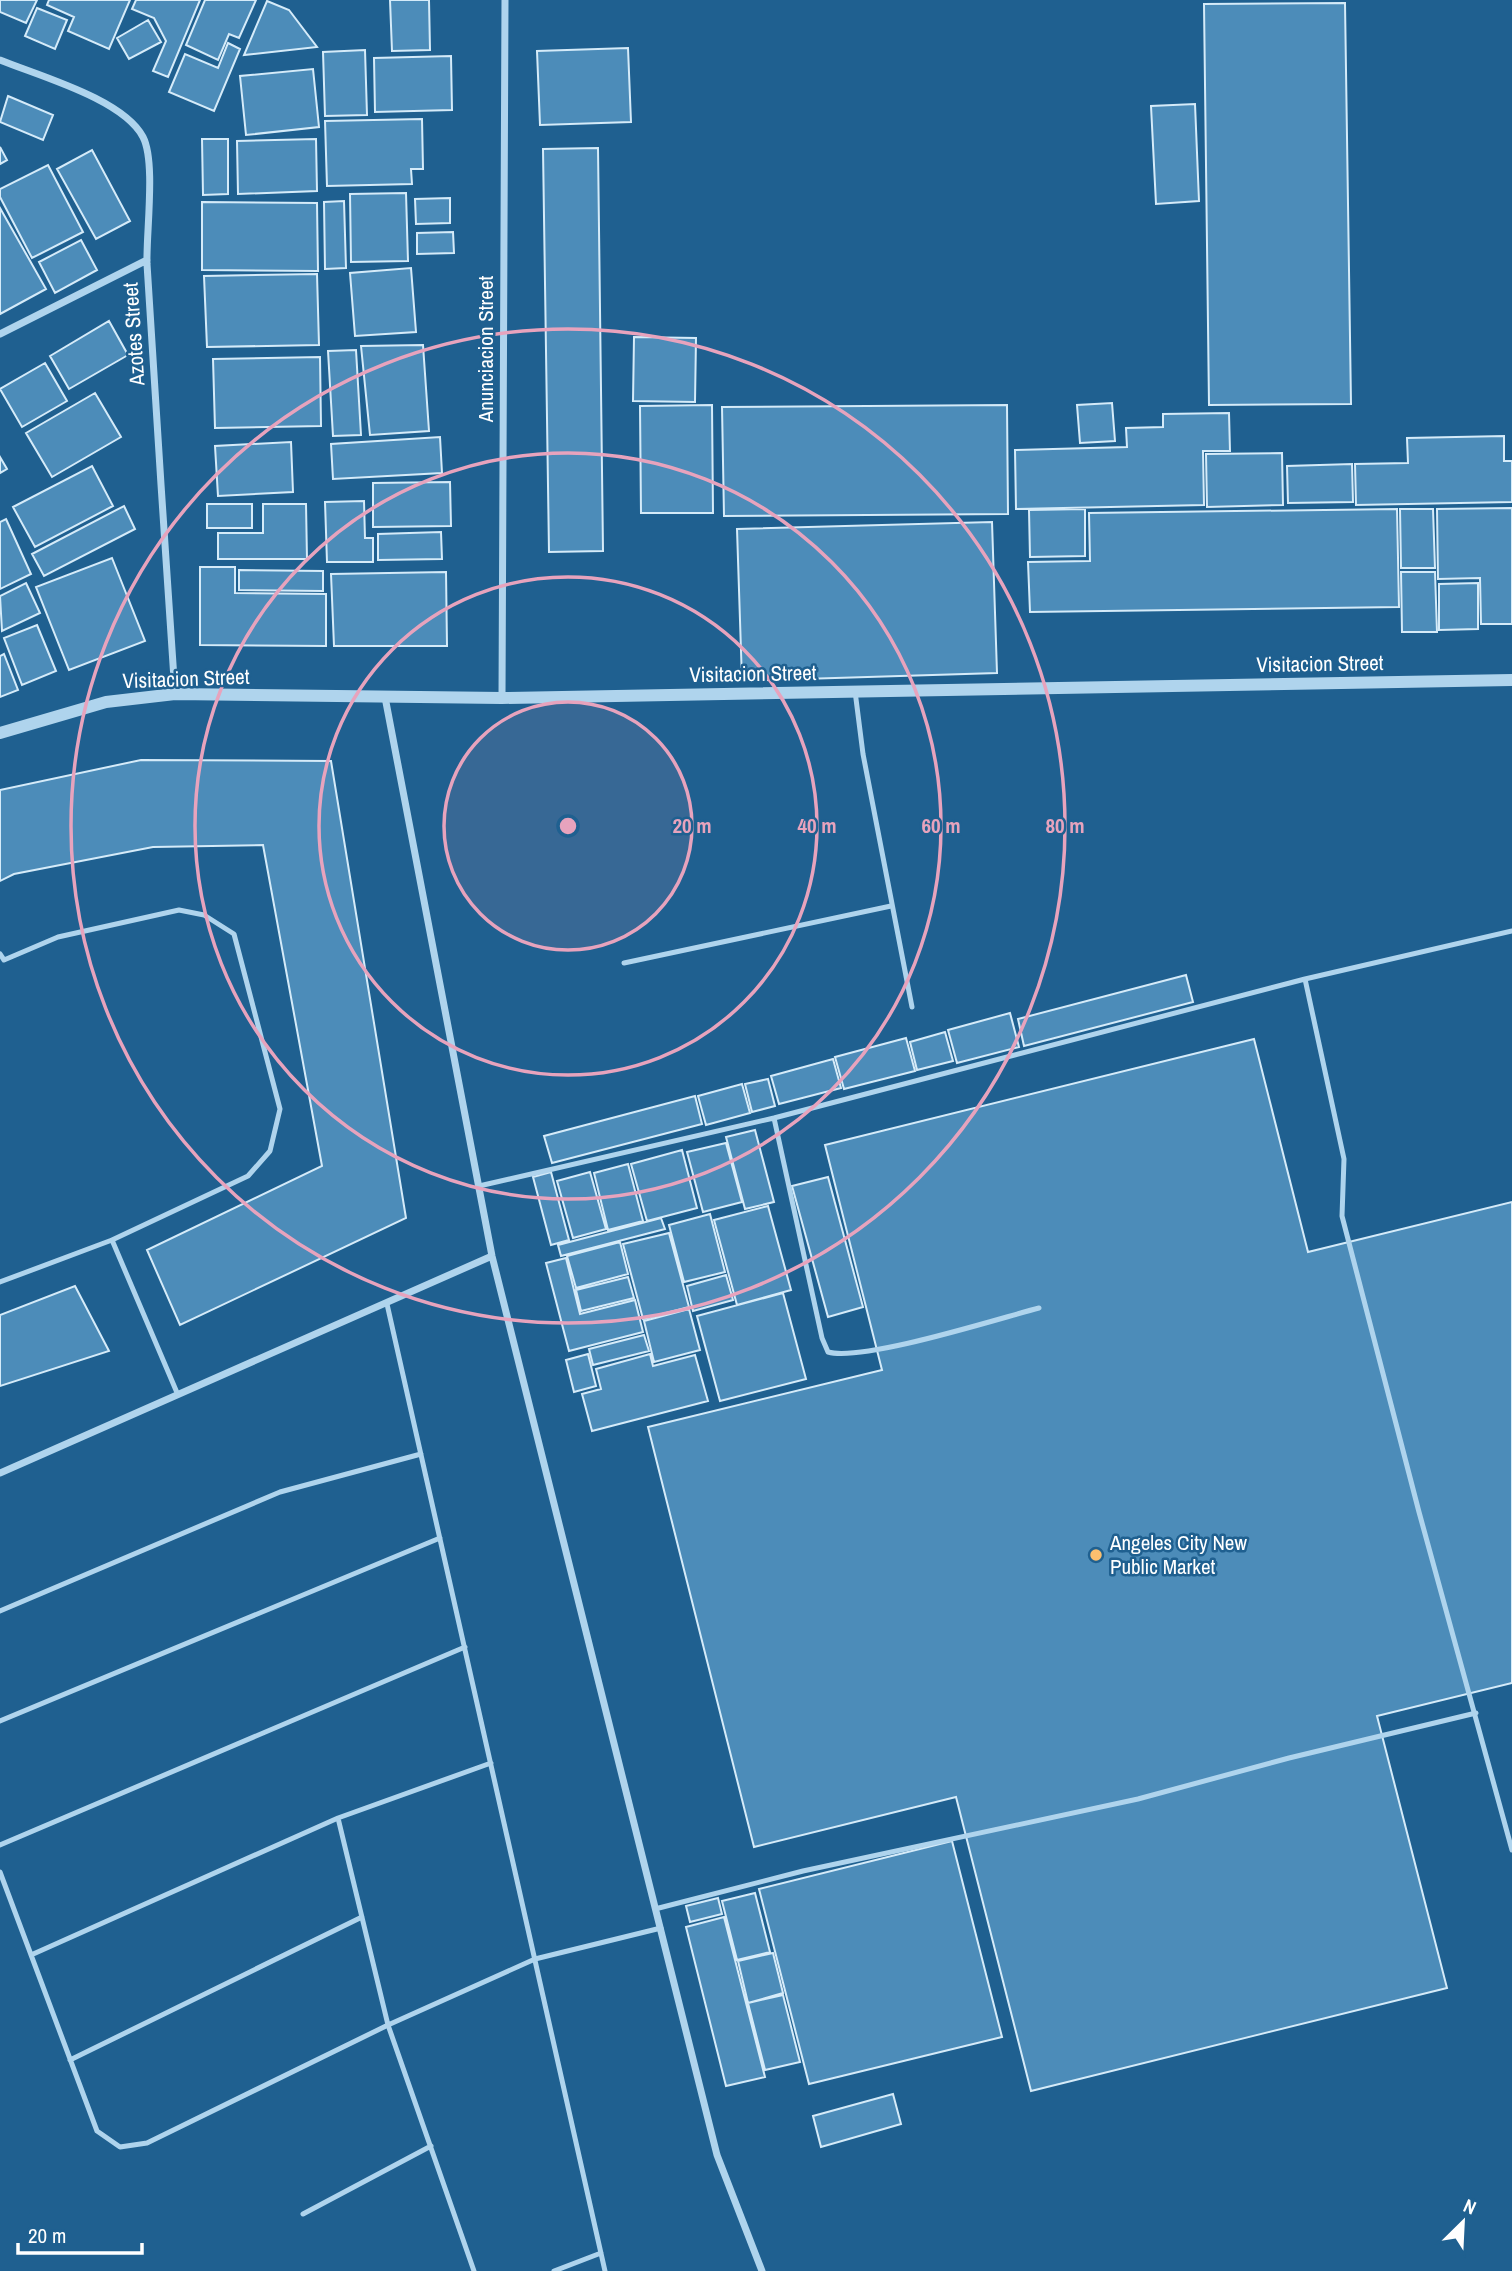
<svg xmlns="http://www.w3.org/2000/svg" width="1512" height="2271" font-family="'Archivo Narrow',sans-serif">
<rect width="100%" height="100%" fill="#1f6090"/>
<path fill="#4c8cb9" stroke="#d5ebf9" stroke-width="2" d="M0 0H37L26 23 0 12Z
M49 0H130L109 49 68 31 74 17 47 5Z
M136 0H200L168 77 153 71 166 41 154 18 132 9Z
M205 0H256L239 38 229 34 218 60 186 45Z
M390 0H429L430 50 392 51Z
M267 1 289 10 317 47 244 55Z
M1345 3 1351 404 1209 405 1204 4Z
M37 8 67 20 55 49 25 36Z
M148 20 161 42 129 59 117 38Z
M228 43 240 49 214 111 169 92 185 54 218 68Z
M628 48 631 122 540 125 537 51Z
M365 50 367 115 325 116 323 52Z
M451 56 452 110 375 112 374 58Z
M313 69 319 127 246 135 240 76Z
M8 96 53 115 43 140 0 122Z
M1195 104 1199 201 1156 204 1151 106Z
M422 119 423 169H411L412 184 327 186 325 121Z
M202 139H228V194L203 195Z
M316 139 317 191 238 194 237 141Z
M0 147 7 160 0 164Z
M598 148 603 551 549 552 543 149Z
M92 150 130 221 96 239 57 169Z
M48 165 83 232 32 258 0 197V189Z
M406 193 408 261 351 262 350 194Z
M450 198V223L416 224 415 199Z
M344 201 346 268 325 269 324 202Z
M202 202 317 203 318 271 202 270Z
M0 208 46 289 0 314Z
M453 232 454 253 417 254V233Z
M81 240 97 270 55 293 39 262Z
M411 268 416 332 355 336 350 273Z
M317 274 319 345 207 347 204 276Z
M109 321 128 355 69 389 50 356Z
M634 337 696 338 695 402 633 401Z
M423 345 429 431 370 435 361 346Z
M356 350 361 435 333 436 328 351Z
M320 357 321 426 215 428 213 359Z
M45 363 67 401 22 427 0 389Z
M95 393 121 437 52 477 26 433Z
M1112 403 1115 441 1080 443 1077 405Z
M712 405 713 513H641L640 406Z
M1007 405 1008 514 724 516 722 407Z
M1229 413 1230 451H1203L1204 505 1016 509 1015 450 1127 447 1126 428 1163 427V414Z
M1504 436V461H1512V502L1356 505 1355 464 1408 463 1407 438Z
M440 437 442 473 333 479 331 444Z
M291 442 293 492 218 496 215 446Z
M1282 453 1283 505 1207 507 1206 454Z
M0 457 7 469 0 473Z
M1352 464 1353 502 1288 503 1287 466Z
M92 466 113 506 35 547 13 507Z
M450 482 451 526 373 527V483Z
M364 501 365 538H373V562H327L325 502Z
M207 504H252V528H207Z
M263 504H306L307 559H218V533H263Z
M124 506 135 529 44 576 32 554Z
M1512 508V624H1481L1480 578 1438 579 1437 509Z
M1085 509V556L1030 557 1029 510Z
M1397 509 1399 607 1030 612 1028 562 1090 561 1089 513Z
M1400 509H1433L1435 568H1401Z
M6 519 31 574 0 589V522Z
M992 522 997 673 742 681 737 529Z
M441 532 442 559 378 560V534Z
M112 558 145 641 69 670 36 587Z
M200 567H235V593L326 594V646L200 645Z
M239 570 323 571V591L239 590Z
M446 572 447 646H334L331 574Z
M1401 572H1435L1437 632H1402Z
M26 583 40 613 2 631 0 596Z
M1478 583V629L1439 630V584Z
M37 625 56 671 22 685 4 638Z
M4 654 18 690 0 697V656Z
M141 760 331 761 406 1218 180 1325 147 1250 322 1166 263 845 153 847 14 874 0 881V790Z
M1186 975 1193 1002 1024 1046 1018 1019Z
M1010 1013 1019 1047 957 1063 948 1030Z
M945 1032 953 1061 917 1070 910 1042Z
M906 1038 915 1071 844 1089 835 1057Z
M1254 1039 1308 1252 1512 1202V1683L1377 1716 1447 1988 1031 2091 956 1797 754 1847 648 1427 882 1370 825 1145Z
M833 1059 841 1088 779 1104 771 1076Z
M768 1079 775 1106 752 1112 745 1084Z
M742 1084 750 1113 706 1125 698 1096Z
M695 1096 702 1124 552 1163 544 1136Z
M755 1130 774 1202 745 1209 726 1137Z
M726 1143 742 1202 703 1212 687 1152Z
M682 1150 697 1208 647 1221 631 1164Z
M628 1164 643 1221 608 1230 594 1173Z
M551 1172 569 1240 551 1245 533 1177Z
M590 1172 606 1229 573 1238 557 1181Z
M828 1177 863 1307 828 1317 792 1186Z
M768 1206 791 1290 737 1305 714 1220Z
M710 1214 725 1272 684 1282 669 1225Z
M661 1218 665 1229 561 1256 558 1245Z
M669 1233 689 1307 643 1319 623 1244Z
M620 1242 628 1274 576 1288 567 1256Z
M566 1258 580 1314 635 1300 643 1332 569 1351 546 1263Z
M726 1275 733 1300 693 1311 687 1286Z
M628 1277 634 1298 581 1311 576 1290Z
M75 1286 109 1351 0 1386V1315Z
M783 1293 806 1379 720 1401 697 1316Z
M689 1309 700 1350 654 1362 644 1321Z
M644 1335 649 1351 593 1365 589 1349Z
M588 1354 596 1386 574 1392 566 1360Z
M650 1354 653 1366 695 1355 708 1401 592 1431 582 1394 601 1389 596 1369Z
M952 1841 1002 2037 809 2084 759 1889Z
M755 1893 770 1952 737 1960 722 1901Z
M718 1898 722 1914 690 1922 686 1906Z
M724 1917 765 2077 726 2086 686 1927Z
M773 1953 783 1993 748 2003 738 1961Z
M783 1995 800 2062 765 2070 748 2003Z
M893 2094 901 2124 821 2147 813 2116Z"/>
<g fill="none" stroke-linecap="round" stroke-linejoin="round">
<path stroke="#afd4ed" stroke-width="5" d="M855 691 863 754 912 1007
M0 954 4 960 58 937 179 910 204 915 234 934 280 1109 270 1151 248 1176 112 1240 178 1395
M624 963 891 906
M1305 979 1344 1159 1342 1216 1419 1512 1512 1850
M774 1118 822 1338 828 1352C862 1362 997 1319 1039 1308
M479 1186 774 1118 1305 979 1512 931
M0 1282 112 1240
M387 1304 605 2271
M0 1611 280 1492 421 1454
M0 1721 440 1538
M491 1763 338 1818 388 2025 535 1959 661 1928
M0 1845 465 1647
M0 1872 97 2131 120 2147 147 2143 388 2025 474 2271
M655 1909 803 1871 1138 1799 1289 1758 1476 1713
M31 1955 338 1818
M70 2060 362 1917
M303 2214 431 2146
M554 2271 601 2253"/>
<path stroke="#afd4ed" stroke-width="7" d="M0 60C39 76 123 99 143 137 156 162 146 233 147 264 155 407 166 551 175 694
M0 334 147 260
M385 697 492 1256 717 2155 762 2271
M502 698 505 0
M0 1473 492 1256"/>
<path stroke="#afd4ed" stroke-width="12" d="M0 733 106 702 175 694 502 698 1512 680"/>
</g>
<circle cx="568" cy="826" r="124" fill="#e7a3bd" fill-opacity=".12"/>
<g fill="none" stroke="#e7a3bd" stroke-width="3.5">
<circle cx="568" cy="826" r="124"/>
<circle cx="568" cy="826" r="249"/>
<circle cx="568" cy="826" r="373"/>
<circle cx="568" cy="826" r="497"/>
</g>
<circle fill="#fbbf6f" stroke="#1f6090" stroke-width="2.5" cx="1096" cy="1555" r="7"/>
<g text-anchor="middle" stroke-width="5" stroke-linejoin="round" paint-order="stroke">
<g font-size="21" fill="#fff" stroke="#1f6090">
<text transform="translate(134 334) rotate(-94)" y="7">Azotes Street</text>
<text transform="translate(486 349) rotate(-90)" y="7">Anunciacion Street</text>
<text transform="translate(1320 664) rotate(-1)" y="7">Visitacion Street</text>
<text transform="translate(753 674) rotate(-1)" y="7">Visitacion Street</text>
<text transform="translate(186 679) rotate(-2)" y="7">Visitacion Street</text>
</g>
<g font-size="21" fill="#fff" stroke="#1f6090" text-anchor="start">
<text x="1110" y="1550">Angeles City New<tspan x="1110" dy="24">Public Market</tspan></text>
</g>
</g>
<circle cx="568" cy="826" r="10" fill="#e7a3bd" stroke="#1f6090" stroke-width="3.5"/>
<g font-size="21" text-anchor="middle" font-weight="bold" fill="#e7a3bd" stroke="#1f6090" stroke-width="5" stroke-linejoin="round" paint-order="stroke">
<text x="692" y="833">20 m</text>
<text x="817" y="833">40 m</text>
<text x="941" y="833">60 m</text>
<text x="1065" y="833">80 m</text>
</g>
<g transform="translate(1463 2222) rotate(24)" stroke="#1f6090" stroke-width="5" paint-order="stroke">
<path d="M0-5L12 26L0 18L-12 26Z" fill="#ffffff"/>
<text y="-10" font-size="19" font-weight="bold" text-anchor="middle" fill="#ffffff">N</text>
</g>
<path d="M18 2243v10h124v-10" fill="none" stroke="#ffffff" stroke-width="3.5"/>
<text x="28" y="2243" font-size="21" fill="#ffffff" stroke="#1f6090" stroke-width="5" paint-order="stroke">20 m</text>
</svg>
